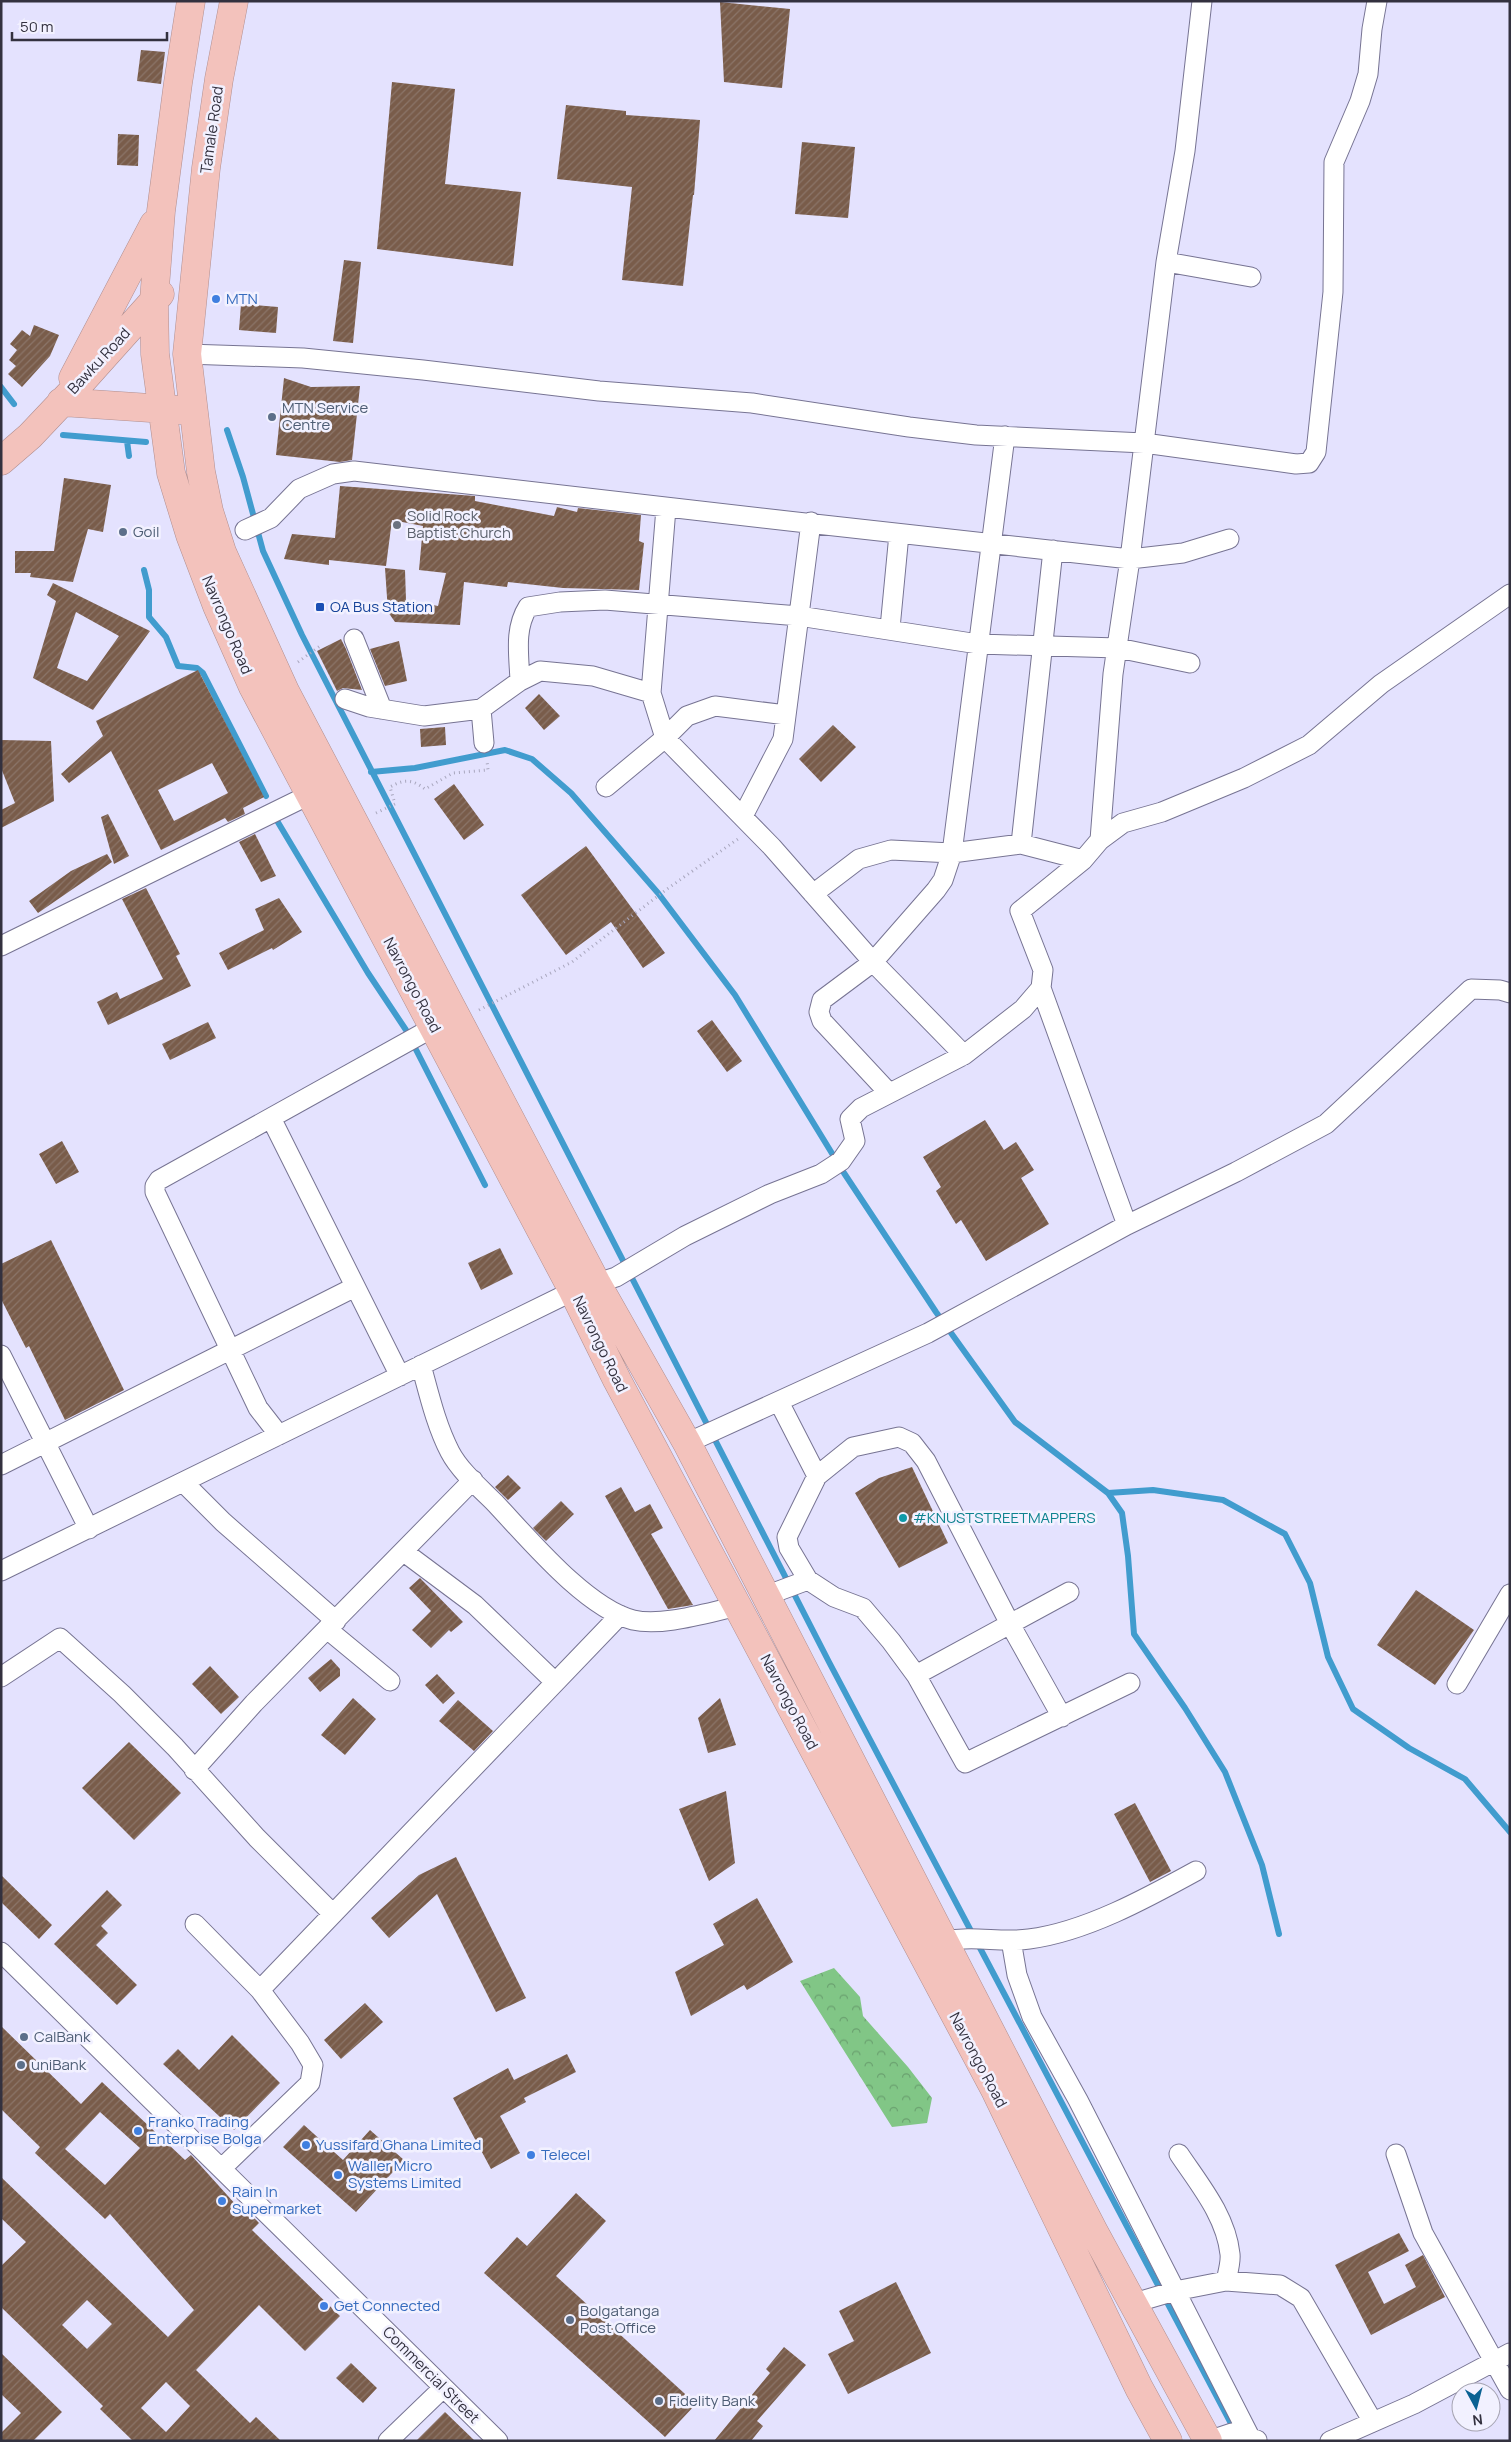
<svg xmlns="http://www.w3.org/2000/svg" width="1511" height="2442" font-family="Manrope,sans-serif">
<defs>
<pattern id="forest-crowns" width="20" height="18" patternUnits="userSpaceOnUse" patternTransform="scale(1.25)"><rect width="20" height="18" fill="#81c686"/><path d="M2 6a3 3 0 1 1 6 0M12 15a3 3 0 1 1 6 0" fill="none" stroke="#6aa16f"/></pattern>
<pattern id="building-hatch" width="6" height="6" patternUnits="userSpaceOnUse" patternTransform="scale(1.25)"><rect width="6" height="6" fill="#795c4a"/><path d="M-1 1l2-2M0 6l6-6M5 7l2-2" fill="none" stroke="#8b7569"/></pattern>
</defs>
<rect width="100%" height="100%" fill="#e4e2fe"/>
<path fill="url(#forest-crowns)" d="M834 1968 860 1997 863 2016 908 2067 932 2098 927 2123 892 2127 800 1981Z"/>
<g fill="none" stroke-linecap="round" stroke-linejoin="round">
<path stroke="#419cce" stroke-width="6" d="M1 387 14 404
M227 430 243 477 263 551 302 635 829 1662 1235 2431
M63 435 146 442
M127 441 129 456
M144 570 149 590V617L166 637 178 666 197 668 203 673 266 796
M371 772 415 768 505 750 532 759 571 793 658 893 735 995 844 1173 936 1312 1015 1422 1108 1493 1122 1513 1128 1556 1134 1634 1185 1708 1225 1772 1262 1865 1279 1934
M276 819 368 973 406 1030 485 1185
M1108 1493 1153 1490 1223 1500 1285 1534 1310 1583 1328 1657 1353 1709 1409 1748 1465 1779 1510 1832"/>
</g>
<path fill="url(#building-hatch)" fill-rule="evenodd" d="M720 2 790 9 782 88 724 82Z
M141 50 165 52 161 84 137 81Z
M392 82 455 89 445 184 521 192 513 266 377 249Z
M566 105 626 111V115L700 120 694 195H693L683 286 622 280 632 187 557 179Z
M118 134 139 135 138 166 117 165Z
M802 142 855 147 848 218 795 214Z
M344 260 361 262 353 343 333 341Z
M241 304 278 307 276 333 239 330Z
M34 325 59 335 50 356 22 387 8 374 16 366 9 360 17 350 10 344 22 330 30 336Z
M284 378 311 387 360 386 352 460 340 462 276 455Z
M64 478 111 485 103 532 88 529 73 582 30 577 31 573H15V551H54Z
M340 486 475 496V501L554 516 557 507 577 512 578 508 641 515 639 541 644 543 639 590 563 588 508 582 507 587 464 582 460 625 395 622 388 612 385 568 405 570 406 600 438 606 446 573 419 570 423 526 392 520 386 566 329 560V565L284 559 292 534 335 538Z
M53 583 150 631 93 710 33 678 56 601 47 595ZM76 612 119 636 87 681 57 668Z
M341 639 346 649 362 690 343 688 337 691 317 651Z
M399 641 407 681 385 686 370 649Z
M198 670 264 797 243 808 245 814 228 822 225 818 161 850 111 751 69 783 61 774 103 736 96 721ZM212 763 228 793 174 821 158 790Z
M539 694 560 716 544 730 525 708Z
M833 725 856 747 821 782 799 759Z
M445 727 446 745 421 747 420 729Z
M1 740 51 741 54 801 1 828V810L15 803 1 768Z
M454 784 484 825 464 840 434 799Z
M108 814 129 856 114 864 101 817Z
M255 834 276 876 261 882 239 842Z
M586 846 665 953 643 968 611 922 566 955 521 895Z
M107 854 112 862 38 913 29 901 71 871Z
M146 888 180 954 176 956 191 986 108 1025 97 1002 117 992 120 999 163 979 122 899Z
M279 898 302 932 273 950 272 948 228 970 219 953 264 930 255 909Z
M712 1020 742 1061 727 1072 697 1031Z
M208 1022 216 1038 170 1060 162 1044Z
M985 1120 1004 1150 1016 1142 1034 1170 1021 1178 1049 1224 986 1261 961 1220 956 1224 936 1191 941 1187 923 1157Z
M62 1141 79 1172 56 1184 39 1154Z
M51 1240 124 1390 65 1420 29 1346 26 1348 1 1299V1264Z
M500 1248 513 1274 481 1290 468 1263Z
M912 1467 948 1543 899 1568 855 1493 879 1478Z
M508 1475 521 1488 508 1500 495 1487Z
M621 1487 635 1512 650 1504 663 1528 651 1534 693 1605 668 1609 605 1496Z
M561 1501 574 1514 546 1541 533 1528Z
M420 1578 463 1622 451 1632 449 1630 431 1648 412 1630 431 1611 409 1588Z
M1416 1590 1474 1630 1435 1685 1377 1645Z
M331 1659 340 1669V1676L320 1692 308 1678Z
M210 1666 239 1697 221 1714 192 1684Z
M437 1674 455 1693 443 1704 425 1685Z
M353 1698 376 1719 345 1755 321 1735Z
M720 1698 736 1745 708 1753 698 1718Z
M458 1700 493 1731 474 1751 439 1721Z
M129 1742 181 1793 134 1840 82 1788Z
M726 1791 735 1863 709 1881 679 1809Z
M1135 1803 1171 1871 1150 1882 1114 1814Z
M456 1857 526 1998 496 2012 437 1894 389 1938 371 1918 419 1875Z
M1 1875 52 1925 39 1939 1 1902Z
M107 1890 122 1905 101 1926 108 1933 96 1945 137 1985 117 2005 54 1944Z
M757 1898 793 1962 747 1990 744 1985 691 2016 675 1972 724 1945 713 1924Z
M365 2003 383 2022 341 2059 324 2040Z
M1 2026 81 2104 102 2082 185 2160 191 2155 237 2206 240 2203 259 2223 252 2230 340 2316 305 2351 259 2305 196 2370 250 2423 256 2417 281 2441H133L100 2409 103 2406 1 2307V2266L26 2242 1 2218V2177L168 2337 194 2310 110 2214 105 2219 35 2153 40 2147 1 2109ZM100 2112 140 2148 105 2185 65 2149ZM87 2300 112 2324 87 2349 62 2325ZM166 2382 190 2406 166 2432 141 2408Z
M232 2035 280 2083 234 2130 163 2064 178 2049 199 2070Z
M567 2054 576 2072 524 2098 526 2102 500 2116 520 2153 491 2169 453 2098 508 2068 514 2080Z
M304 2125 343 2160 370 2130 404 2160 356 2212 283 2147Z
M576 2193 606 2221 556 2276 696 2404 665 2437 484 2273 517 2237 527 2246Z
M1399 2233 1409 2251 1368 2272 1384 2304 1416 2287 1405 2265 1423 2255 1445 2297 1371 2335 1335 2265Z
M896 2282 931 2353 848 2394 828 2354 854 2341 839 2311Z
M784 2347 806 2365 757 2421 763 2426 751 2441H714L770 2373 766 2369Z
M1 2353 62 2412 33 2441H1V2433L21 2413 1 2394Z
M351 2363 377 2388 363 2403 336 2378Z
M445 2412 475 2441H416Z"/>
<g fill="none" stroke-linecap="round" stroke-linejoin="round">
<defs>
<path id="street" d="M1166 262 1251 277
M187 354 303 358 423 370 599 391 752 403 909 427 976 435 1144 443 1296 464 1309 463 1316 452 1333 292 1334 162 1360 101 1368 74 1372 29 1377 1
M666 508 651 693 665 738 772 847 873 962 964 1055
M245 530 271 518 299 489 333 474 354 471C613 501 871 531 1130 559L1183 553 1229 539
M1053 550 1021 844 1083 860
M890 628 899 534
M354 639 382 709
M520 681C519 655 514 629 528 607L560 602 605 600 799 616 978 644 1118 648 1190 663
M345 699 369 707 424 716 481 709 520 681 540 671 593 676 651 693
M481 709 484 743
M606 787 665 738 687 716 715 706 786 715
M743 816 783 739 811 522
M1100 840 1113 674 1130 559 1166 262 1185 151 1202 1
M813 894 859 859 891 850 952 853 1021 844
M1 946 309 795
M1041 988 1127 1225
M889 1093 822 1021 819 1012 822 1000 873 962 936 890 943 880 952 853 1005 436
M271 1118 400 1376
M1 1355 89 1529
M421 1365C429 1394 436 1425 450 1452 460 1471 480 1488 495 1503 529 1539 586 1608 633 1620 663 1627 709 1612 739 1606
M779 1402 817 1476
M279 1435 258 1408 155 1192V1186L159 1180 434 1027
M687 1443 928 1333 1127 1225 1236 1172 1326 1124 1471 989 1500 990 1510 993
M1 1465 355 1287
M183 1482 223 1522 336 1621
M404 1552 475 1605 555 1682
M1 1571 573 1291 616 1277 685 1236 770 1194 821 1174 841 1161 855 1141 850 1119 861 1108 964 1055 1023 1009 1041 988 1043 970 1020 911 1083 860 1100 840 1123 823 1162 812 1244 778 1309 745 1381 684 1510 594
M808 1580 789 1548 787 1537 817 1476 853 1447 899 1437 912 1443 926 1461 1010 1624 1062 1717
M765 1596 808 1580 834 1597 863 1608 891 1641 916 1675 965 1763 1130 1683
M327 1629 390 1681
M916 1675 1069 1592
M1 1677 60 1638 122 1694 175 1747 257 1838 333 1914
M1457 1684 1510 1594
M194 1770 254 1703 473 1480
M195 1924 260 1990 300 2043 313 2065 310 2083 222 2168
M1011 1940 1017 1975 1032 2017 1078 2100 1252 2441
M945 1941C973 1935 1001 1943 1029 1939 1085 1932 1147 1898 1196 1871
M1 1952 498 2441
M260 1990 620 1615
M1179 2154C1199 2184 1226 2216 1230 2254 1231 2262 1228 2272 1226 2281
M1396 2154 1423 2233 1510 2390
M1134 2303 1175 2291 1226 2281 1280 2285 1301 2298 1373 2422
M388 2441 443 2388
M1208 2441 1232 2433 1257 2440
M1330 2441 1414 2404 1510 2353"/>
<path id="highway" d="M191 1 178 83 161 211 154 300 155 354 171 473 190 535 217 606 253 687 573 1291 617 1380 995 2090 1139 2388 1168 2441
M234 1 219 79 206 168 187 354 201 472 209 511 222 552 285 691 597 1284 687 1443 1093 2230 1208 2441
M73 378 154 224
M61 402 180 410
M1 461 30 436 82 381 160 294"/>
</defs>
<use href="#street" stroke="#777493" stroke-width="21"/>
<use href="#highway" stroke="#b08f90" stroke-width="29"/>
<path stroke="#a9a7be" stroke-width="3" stroke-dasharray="1 4" stroke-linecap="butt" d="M298 662 320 646
M376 813 395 804 390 787C404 779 412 779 425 789L453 773 488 770 487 761
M479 1010 572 962 667 889 738 839"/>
<use href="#street" stroke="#fff" stroke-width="19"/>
<use href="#highway" stroke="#f3c2bc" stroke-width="28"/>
</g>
<g fill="#3f7fe0" stroke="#f2f1ff" stroke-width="2">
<circle cx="216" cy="299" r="5"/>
<circle cx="138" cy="2131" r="5"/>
<circle cx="306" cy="2145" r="5"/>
<circle cx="531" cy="2155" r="5"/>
<circle cx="338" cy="2175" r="5"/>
<circle cx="222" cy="2201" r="5"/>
<circle cx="324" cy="2306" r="5"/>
</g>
<g fill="#5c6f8a" stroke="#f2f1ff" stroke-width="2">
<circle cx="272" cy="417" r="5"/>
<circle cx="123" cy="532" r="5"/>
<circle cx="24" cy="2037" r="5"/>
<circle cx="21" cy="2065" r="5"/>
<circle cx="570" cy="2320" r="5"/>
<circle cx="659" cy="2401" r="5"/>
</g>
<circle fill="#6b7280" stroke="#f2f1ff" stroke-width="2" cx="397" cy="525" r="5"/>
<rect fill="#1a4fb4" stroke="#f2f1ff" stroke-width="2" x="315" y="602" width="10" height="10" rx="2.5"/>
<circle fill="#0f9aa8" stroke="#f2f1ff" stroke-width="2" cx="903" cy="1518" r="5"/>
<g text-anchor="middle" stroke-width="5" stroke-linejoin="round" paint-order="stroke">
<g font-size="15" fill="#33313f" stroke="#f2f1ff">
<text transform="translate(212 130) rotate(-82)" y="5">Tamale Road</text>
<text transform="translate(99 361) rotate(-47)" y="5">Bawku Road</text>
<text transform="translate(227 625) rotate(67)" y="5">Navrongo Road</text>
<text transform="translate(412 985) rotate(62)" y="5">Navrongo Road</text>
<text transform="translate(600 1344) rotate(64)" y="5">Navrongo Road</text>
<text transform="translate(789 1702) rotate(62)" y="5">Navrongo Road</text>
<text transform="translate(978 2060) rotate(62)" y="5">Navrongo Road</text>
<text transform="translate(431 2375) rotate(45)" y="5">Commercial Street</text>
</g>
<g font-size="15" fill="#366cbe" stroke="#f2f1ff" text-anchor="start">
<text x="226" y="304">MTN</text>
<text x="148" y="2127">Franko Trading<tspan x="148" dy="17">Enterprise Bolga</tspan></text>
<text x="316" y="2150">Yussifard Ghana Limited</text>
<text x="541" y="2160">Telecel</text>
<text x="348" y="2171">Waller Micro<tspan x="348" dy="17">Systems Limited</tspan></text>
<text x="232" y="2197">Rain In<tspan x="232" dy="17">Supermarket</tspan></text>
<text x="334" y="2311">Get Connected</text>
</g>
<g font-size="15" fill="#4e5e75" stroke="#f2f1ff" text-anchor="start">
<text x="282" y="413">MTN Service<tspan x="282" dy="17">Centre</tspan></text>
<text x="133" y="537">Goil</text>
<text x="34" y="2042">CalBank</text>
<text x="31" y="2070">uniBank</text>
<text x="580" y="2316">Bolgatanga<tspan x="580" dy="17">Post Office</tspan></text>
<text x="669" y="2406">Fidelity Bank</text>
</g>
<g font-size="15" fill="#5b616d" stroke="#f2f1ff" text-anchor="start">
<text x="407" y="521">Solid Rock<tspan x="407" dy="17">Baptist Church</tspan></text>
</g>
<g font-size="15" fill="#164399" stroke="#f2f1ff" text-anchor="start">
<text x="330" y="612">OA Bus Station</text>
</g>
<g font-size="15" fill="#0d838f" stroke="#f2f1ff" text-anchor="start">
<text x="913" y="1523">#KNUSTSTREETMAPPERS</text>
</g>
</g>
<rect width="1511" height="2442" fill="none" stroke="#33313f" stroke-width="5"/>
<g transform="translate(1476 2407) rotate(173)"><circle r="24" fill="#f2f1ff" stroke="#a6a4b2"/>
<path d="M0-4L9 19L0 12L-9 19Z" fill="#0b6293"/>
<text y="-8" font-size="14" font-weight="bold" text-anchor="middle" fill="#33313f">N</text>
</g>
<path d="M12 32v8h155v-8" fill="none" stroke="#33313f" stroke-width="2.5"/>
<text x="20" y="32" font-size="15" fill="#33313f" stroke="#f2f1ff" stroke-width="4" paint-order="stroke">50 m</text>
</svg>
